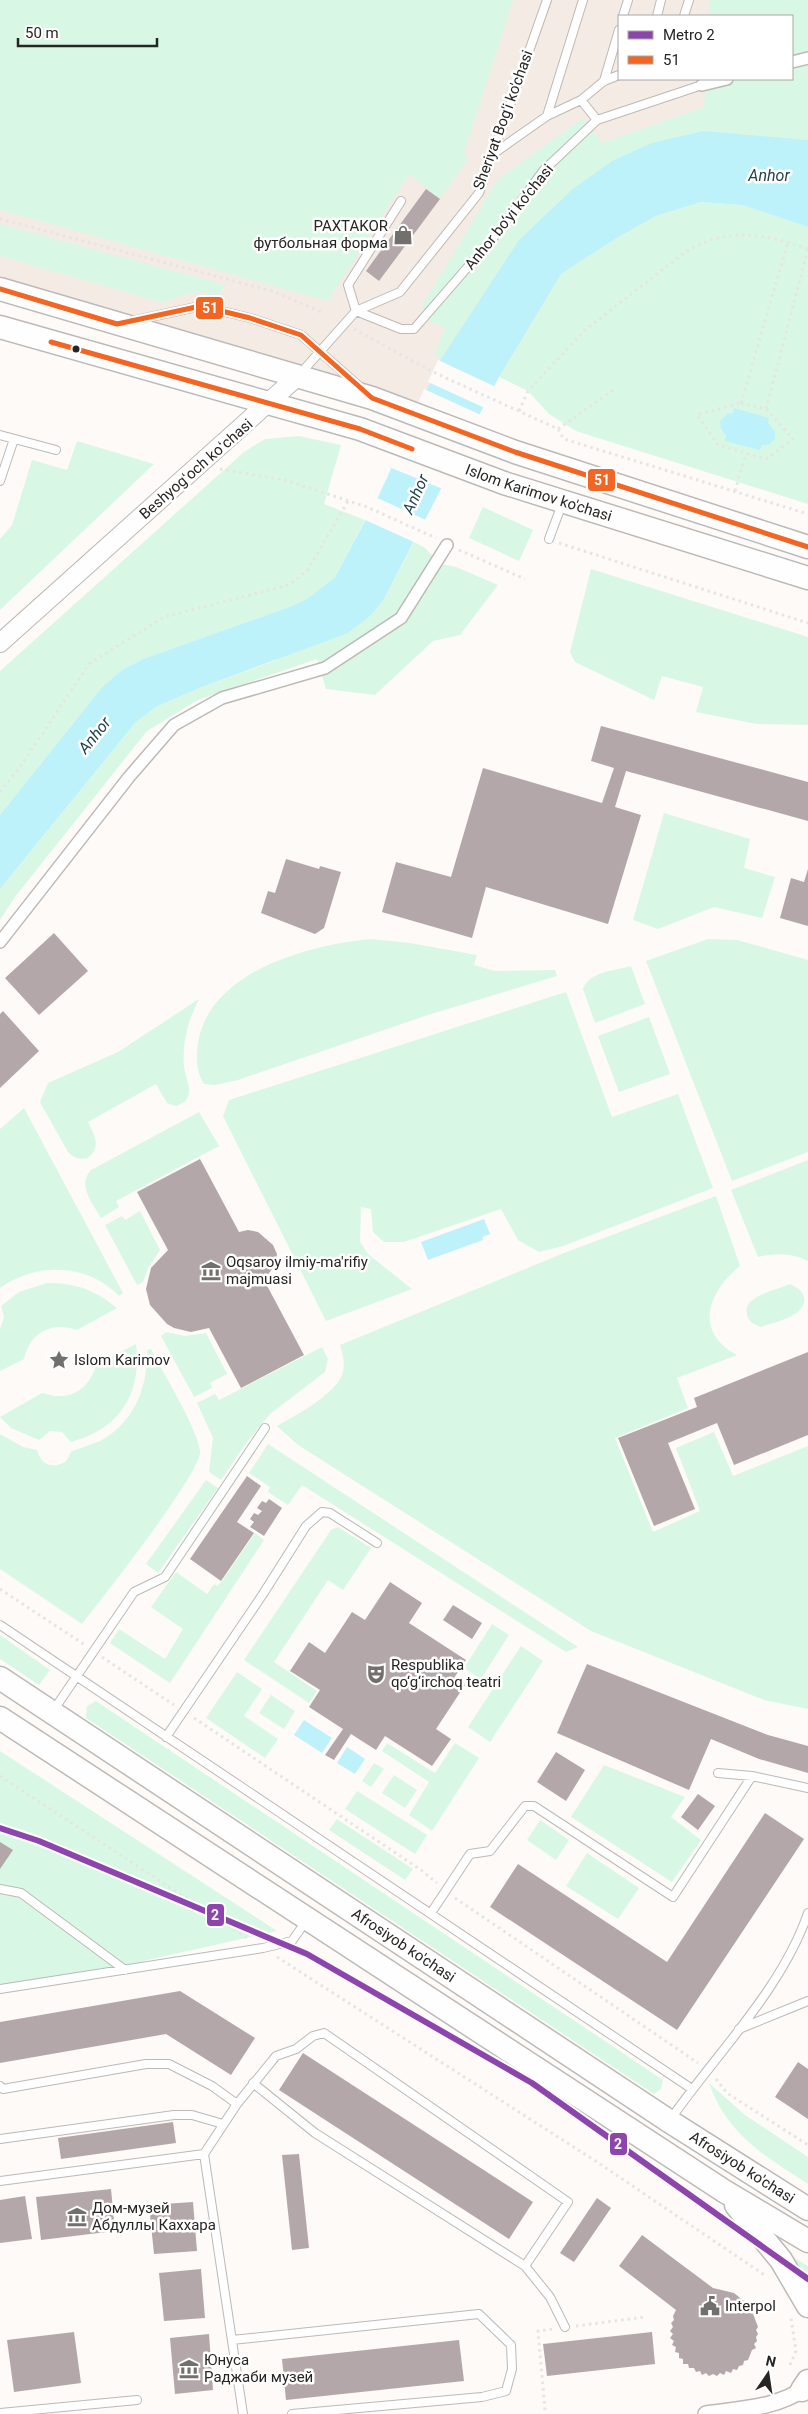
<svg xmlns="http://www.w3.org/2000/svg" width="808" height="2414" font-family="Roboto,sans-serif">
<rect width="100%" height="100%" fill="#fdfaf7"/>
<path fill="#f3ebe4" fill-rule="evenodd" d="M0 0H808V179L672 174 440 438 372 398 0 289ZM619 16H792V79H619Z"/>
<path fill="#d8f8e5" d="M0 0H513L465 150 467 160 440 199 409 174 328 301 0 210Z
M710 0H808V140L703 131 612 161 574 188 519 240 441 359 434 355 445 328 429 321 422 306 498 179 583 118 602 143 704 107 706 79H792V16H709Z
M701 202 742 205 808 227V504L576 431 549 414 528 391 499 377 561 274 610 242 656 216Z
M0 224 226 285 218 295C198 289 181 294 163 303L0 256Z
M299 436 341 445 324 504 365 520 335 577 307 599 289 607 143 659 122 670 103 686 0 815V671L244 452 265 439Z
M77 441 154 464 0 610V539L12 525 32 460 67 470Z
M483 507 533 530 519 561 469 538Z
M414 542 425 548 441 564 456 567 498 585 460 635 433 641 375 695 326 689 317 659 198 700 147 731 15 897 0 920V889L135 723 156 707 197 689 274 661 384 599Z
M591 569 808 637V725L757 724 696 712 703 687 662 676 654 700 575 662 570 652Z
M664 813 750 839 744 868 775 877 762 918 714 907 658 929 633 920Z
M371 939 410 943 477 955 474 965 495 971 555 970 557 976 428 1015 238 1080 215 1085 204 1084C196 1071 196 1058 198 1043 209 971 309 945 371 939Z
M708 939 737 940 808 960V1152L732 1181 646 961Z
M631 966 645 1004 595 1023 583 989C590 971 614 971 631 966Z
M566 992 612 1117 678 1094 713 1188 563 1246 539 1252 518 1240 501 1209 404 1242H384L373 1232 371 1209 361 1207 360 1242 368 1254 412 1289 326 1321 223 1116 229 1100Z
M199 999C188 1021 182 1042 184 1067 185 1075 190 1085 189 1093 188 1100 183 1104 176 1106L167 1103 156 1084 88 1122C94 1135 102 1146 88 1158 79 1160 74 1158 68 1152L40 1102 48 1083 118 1052Z
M649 1017 670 1074 619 1092 598 1036Z
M24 1108 123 1293 119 1296C88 1263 36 1262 0 1288V1129Z
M199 1112 219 1146 116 1201 119 1207 101 1218C92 1202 77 1186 91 1170Z
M808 1160V1261C790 1253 777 1253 758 1257L731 1190Z
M716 1196 740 1266C708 1292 693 1331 737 1355L677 1378 688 1408 615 1438 653 1532 700 1511 676 1448 714 1432 733 1476 808 1446V1709L764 1700 591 1631 298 1445 277 1426C296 1415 337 1394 343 1372 345 1363 343 1354 340 1345L564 1253Z
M140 1211 160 1250 148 1268 143 1282 137 1285 105 1225 122 1216 125 1220Z
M47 1283C76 1283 95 1290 117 1308L77 1330C51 1321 30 1333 24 1359L0 1371V1329L4 1317 1 1306 19 1292Z
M790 1284C796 1287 802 1290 804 1297 808 1316 774 1322 761 1327 754 1324 748 1322 747 1314 742 1296 777 1290 790 1284Z
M166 1332 185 1336 206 1333 227 1374 210 1383 212 1388 194 1397 161 1336Z
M136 1344C142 1394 120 1429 71 1442L62 1432 50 1431 39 1440 11 1428 0 1417 42 1393C68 1402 89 1391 96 1365Z
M322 1347 328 1359 325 1372 270 1414 246 1443 221 1480 209 1472 213 1438 197 1403 215 1394 219 1400Z
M151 1349C162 1371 199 1431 200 1452 201 1473 101 1600 82 1624L0 1569V1434L23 1447 37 1450C41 1465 52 1469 65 1462 68 1459 69 1455 71 1452 73 1450 94 1444 100 1441 134 1423 148 1387 147 1350Z
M268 1444 578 1647 566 1652 302 1485 288 1505 268 1492 270 1487 249 1473Z
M206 1480 218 1488 158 1573 146 1564Z
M338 1527 371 1548 343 1590 328 1580 274 1662 317 1691 309 1703 244 1660 331 1530Z
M255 1533 264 1540 170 1683 110 1643 119 1629 165 1659 183 1629 151 1607 176 1572 207 1594 214 1584 217 1586 222 1581Z
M492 1624 509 1635 481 1679 464 1668Z
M0 1635 50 1670 39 1685 0 1659Z
M521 1646 543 1661 490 1742 468 1727Z
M237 1672 262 1689 244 1716 278 1739 265 1758 206 1718Z
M271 1695 295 1711 284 1729 259 1713Z
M96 1701 663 2080 661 2089 654 2094 86 1718 87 1706Z
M387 1743 435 1773 455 1743 479 1758 432 1831 409 1815 429 1782 382 1751Z
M0 1751 277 1931 0 1993Z
M374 1763 384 1769 371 1787 362 1781Z
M604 1765 685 1797 671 1817 701 1840 672 1882 571 1817Z
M394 1775 417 1790 405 1808 382 1793Z
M357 1791 427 1835 415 1854 345 1809Z
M337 1819 413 1869 405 1880 329 1830Z
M540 1820 569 1840 556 1860 527 1840Z
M587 1853 639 1888 618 1919 566 1886Z
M709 2083 745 2115 808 2157V2184C764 2156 727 2134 709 2083Z
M786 2253 808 2266V2283Z"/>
<path fill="#bdf2fb" d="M703 131 808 140V227L742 205 701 202 656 216 610 242 561 274 499 377 384 599 371 615 348 633 197 689 156 707 135 723 0 889V815L103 686 122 670 143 659 289 607 307 599 335 577 379 495 441 359 519 240 574 188 612 161 652 143Z
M734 408 769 418 768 423 775 431V439L768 445H762L760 450 725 441 726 435 721 429 720 421 727 414 733 413Z
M484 1219 490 1234 482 1237 483 1240 428 1260 421 1242Z
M304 1720 332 1738 322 1753 294 1735Z
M347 1747 365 1759 355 1774 337 1763Z"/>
<path fill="#fdfaf7" d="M438 360 496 387 485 408 428 382Z
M424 389 481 415 443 489 389 467Z
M375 497 426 520 416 543 363 519Z"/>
<path fill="#b3a7aa" d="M426 189 440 199 379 281 366 271Z
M601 726 808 782V821L626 771 615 807 641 815 608 924 486 887 472 938 382 912 396 862 451 877 483 768 602 803 614 768 591 761Z
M286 859 319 869 320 866 341 872 324 928 315 934 261 913 268 891 275 893Z
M808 869V926L780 918 791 878 804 882Z
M54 933 88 971 39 1015 5 978Z
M3 1011 39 1051 0 1088V1014Z
M200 1159 239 1232 248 1230 258 1232 273 1245 277 1254 275 1265 264 1280 304 1355 241 1388 209 1328 191 1332 174 1328 167 1324 150 1305 146 1289 151 1268 168 1250 137 1192Z
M808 1352V1435L734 1465 717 1423 668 1443 695 1509 654 1526 618 1438 697 1407 694 1398Z
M247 1476 261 1486 237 1522 254 1533 221 1581 190 1559Z
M269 1499 282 1508 264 1536 250 1527 254 1522 250 1519 254 1513 258 1515 262 1511 257 1508 262 1501 266 1503Z
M390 1582 422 1603 409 1623 466 1660 454 1678 465 1685 436 1729 451 1739 432 1766 385 1736 376 1750 351 1734 334 1760 325 1755 343 1729 309 1707 320 1690 290 1671 309 1642 325 1653 352 1612 365 1620Z
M453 1605 482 1623 472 1639 443 1620Z
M587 1664 768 1735 808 1746V1773L759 1759 711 1739 689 1790 557 1733Z
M556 1752 585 1770 566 1801 537 1782Z
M698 1794 715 1806 698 1830 681 1817Z
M765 1813 804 1839 677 2030 490 1907 518 1864 667 1962Z
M0 1842 13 1850 0 1869Z
M180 1991 255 2038 231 2075 166 2034 0 2063V2022Z
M303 2053 533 2202 509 2239 279 2090Z
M798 2062 808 2069V2119L775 2097Z
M173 2122 176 2143 61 2159 58 2138Z
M299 2154 309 2248 292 2250 282 2155Z
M111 2189 115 2231 41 2240 36 2197Z
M25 2196 32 2239 0 2243V2200Z
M597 2198 611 2208 574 2262 560 2253Z
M193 2202 197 2251 154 2254 149 2205Z
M642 2235 713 2288 734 2293 750 2306 758 2327 756 2330 758 2334 756 2337 757 2341 754 2344 756 2348 752 2350 748 2360 744 2361 743 2365 739 2366 737 2370 733 2369 731 2373 726 2371 724 2375 720 2373 717 2376 713 2374 709 2376 706 2373 702 2375 700 2371 696 2372 694 2368H689L688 2364H683V2359L679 2358V2353L675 2352 676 2347 672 2345 674 2341 670 2338 673 2334 670 2331 673 2327 671 2323 674 2320 673 2316 676 2310 619 2266Z
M201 2269 205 2318 164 2321 159 2273Z
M74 2332 81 2383 14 2392 7 2340Z
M652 2332 655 2364 547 2376 543 2344Z
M209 2334 213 2390 175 2394 170 2338Z
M459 2340 464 2381 286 2400 282 2359Z"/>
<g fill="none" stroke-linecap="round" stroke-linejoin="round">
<defs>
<path id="service" d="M623 16 628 0
M657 16 661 0
M684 16 689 0
M604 81 619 30
M581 100 597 120
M547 116 583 0
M493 154 547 116 581 100 604 81 619 75
M401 201 348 285 356 311 401 329H414L499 231 543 171 597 120 702 85
M132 321 201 306 250 318 301 335 360 387
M300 374 356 311 400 292 479 193 547 0
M0 435 56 450
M0 481 14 439
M549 539 562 504
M0 1625 692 2089
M53 1711 134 1592 165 1577 265 1428
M166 1737 263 1594 306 1526 322 1512 330 1513 377 1543
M718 1773 752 1776 808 1788
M0 1889 21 1893 125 1970
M431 1913 470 1854 490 1851 525 1806H534L673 1897 752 1776
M0 1989 263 1948 292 1941 306 1921
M739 2029 808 2001
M0 2086 3 2089 146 2064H169L212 2086 237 2104 276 2056 296 2049 313 2036 324 2033 568 2202 525 2266 315 2133 253 2083
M237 2104 204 2154 243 2414
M670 2120C716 2054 782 1989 808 1913
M0 2139 174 2115H192L223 2124
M0 2181 204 2154
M525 2266 550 2297 565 2327
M232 2340 479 2314 511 2345 512 2369 506 2391 482 2397 292 2414
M0 2413 137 2400"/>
<path id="pedestrian" d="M792 62 808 58
M702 85 727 79
M0 942 129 777 174 725 222 698 325 668 401 618 447 545"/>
<path id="minor" d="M706 2414C741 2409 779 2408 808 2386"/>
<path id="tertiary" d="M0 643 298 376"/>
<g id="primary">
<path d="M0 289 372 398 515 452 808 547"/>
<path id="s1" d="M0 327 360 429 504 483 808 578"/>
<path id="s2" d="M0 1678 669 2121 808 2209"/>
<path d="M0 1718 724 2191 808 2241"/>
<path d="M736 2205 781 2260 808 2306"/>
<path d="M802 2390 808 2381"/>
</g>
</defs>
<use href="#service" stroke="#bcb9b7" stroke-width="10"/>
<use href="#pedestrian" stroke="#bcb9b7" stroke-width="14"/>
<use href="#minor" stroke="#bcb9b7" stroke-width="18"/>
<use href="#tertiary" stroke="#bcb9b7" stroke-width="20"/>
<use href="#primary" stroke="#bcb9b7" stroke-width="25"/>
<path stroke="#e6e5e3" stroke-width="3" stroke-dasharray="2.5 4" stroke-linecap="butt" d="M0 219 272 291 324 313
M354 329 433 372 558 429 564 439 808 514
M741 403 766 409 793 439 766 459 718 445 697 415Z
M741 403 788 242
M766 409 808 249
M519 411 528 391 584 331 684 253C728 226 761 233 808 249
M558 429 615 389
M220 469 285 480 367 507 436 538
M735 491 746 453
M559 543 808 623
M459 550 525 579
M0 792 18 770 89 664 164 617 289 585 307 571 348 501
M0 1589 85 1645
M102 1657 174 1705
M194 1718 421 1870 437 1883
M0 1776 247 1938
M455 1898 698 2063
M277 1957 597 2162 766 2276
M716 2079 727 2093 808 2145
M576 2326 645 2317
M790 2365 796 2351 791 2318
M545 2410 538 2331 553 2329"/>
<use href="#service" stroke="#fffefe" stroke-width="8"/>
<use href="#pedestrian" stroke="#fffefe" stroke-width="11"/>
<use href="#minor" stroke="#fffefe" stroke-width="15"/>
<use href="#tertiary" stroke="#fffefe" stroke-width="18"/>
<use href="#primary" stroke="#fffefe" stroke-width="22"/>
<defs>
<path id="bus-1" d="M0 289 117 324 201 306 250 318 301 335 372 398 515 452 808 547
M51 342 360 429 412 449"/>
</defs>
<use href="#bus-1" stroke="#fff" stroke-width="9"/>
<use href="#bus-1" stroke="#f26522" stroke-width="5"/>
<defs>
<path id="metro-1" d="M0 1828 39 1841 307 1954 532 2083 808 2279"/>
</defs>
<use href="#metro-1" stroke="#fff" stroke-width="10"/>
<use href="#metro-1" stroke="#8e44ad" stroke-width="6"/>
</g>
<defs>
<symbol id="shop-bare" viewBox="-9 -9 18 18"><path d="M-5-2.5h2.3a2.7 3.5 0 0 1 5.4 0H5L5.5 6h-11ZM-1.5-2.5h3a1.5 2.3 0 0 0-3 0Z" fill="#72706d" stroke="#fff" stroke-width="2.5" paint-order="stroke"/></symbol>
<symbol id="museum-bare" viewBox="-9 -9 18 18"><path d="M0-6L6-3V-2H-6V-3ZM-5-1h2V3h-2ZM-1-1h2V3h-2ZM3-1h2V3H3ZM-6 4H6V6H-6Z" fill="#72706d" stroke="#fff" stroke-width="2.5" paint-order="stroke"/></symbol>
<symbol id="sight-bare" viewBox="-9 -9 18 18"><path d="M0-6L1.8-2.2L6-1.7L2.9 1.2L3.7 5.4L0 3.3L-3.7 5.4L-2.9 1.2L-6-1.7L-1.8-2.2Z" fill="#72706d" stroke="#fff" stroke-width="2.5" paint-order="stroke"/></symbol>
<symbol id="theatre-bare" viewBox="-9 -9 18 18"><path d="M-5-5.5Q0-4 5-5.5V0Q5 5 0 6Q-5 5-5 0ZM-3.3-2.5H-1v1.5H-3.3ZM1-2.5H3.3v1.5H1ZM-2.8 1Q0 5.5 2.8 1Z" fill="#72706d" stroke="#fff" stroke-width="2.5" paint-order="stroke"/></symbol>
<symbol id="civic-bare" viewBox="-9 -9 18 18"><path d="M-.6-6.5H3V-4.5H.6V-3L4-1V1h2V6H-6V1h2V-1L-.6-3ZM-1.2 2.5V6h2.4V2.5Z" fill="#72706d" stroke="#fff" stroke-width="2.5" paint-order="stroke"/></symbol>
</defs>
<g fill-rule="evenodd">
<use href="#shop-bare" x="389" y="221" width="28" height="28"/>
<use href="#museum-bare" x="197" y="1257" width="28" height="28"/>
<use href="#sight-bare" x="45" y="1346" width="28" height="28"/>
<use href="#theatre-bare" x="362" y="1660" width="28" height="28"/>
<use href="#museum-bare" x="63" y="2203" width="28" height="28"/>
<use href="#civic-bare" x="696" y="2292" width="28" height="28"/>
<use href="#museum-bare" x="175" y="2355" width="28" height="28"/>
</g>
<circle fill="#272523" stroke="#fff" stroke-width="2" cx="76" cy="349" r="4.5"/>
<g text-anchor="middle" stroke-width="5" stroke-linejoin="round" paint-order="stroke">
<g font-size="15" fill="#272523" stroke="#fff">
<text transform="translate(503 120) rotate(-70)" y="5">Sheriyat Bog'i ko'chasi</text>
<text transform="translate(509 217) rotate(-51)" y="5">Anhor bo‘yi ko‘chasi</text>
<text transform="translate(196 469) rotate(-41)" y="5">Beshyogʻoch koʻchasi</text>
<text dy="5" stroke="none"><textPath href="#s1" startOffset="564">Islom Karimov ko'chasi</textPath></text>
<text dy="5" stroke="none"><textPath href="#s2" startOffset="484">Afrosiyob ko'chasi</textPath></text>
<text dy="5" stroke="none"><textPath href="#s2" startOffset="889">Afrosiyob ko'chasi</textPath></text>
</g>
<g font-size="15" fill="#272523" stroke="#fff" text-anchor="start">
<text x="388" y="231" text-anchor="end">PAXTAKOR<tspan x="388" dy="17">футбольная форма</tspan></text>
<text x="226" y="1267">Oqsaroy ilmiy-ma'rifiy<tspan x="226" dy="17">majmuasi</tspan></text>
<text x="74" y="1365">Islom Karimov</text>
<text x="391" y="1670">Respublika<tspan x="391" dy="17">qo‘g‘irchoq teatri</tspan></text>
<text x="92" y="2213">Дом-музей<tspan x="92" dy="17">Абдуллы Каххара</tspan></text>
<text x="725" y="2311">Interpol</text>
<text x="204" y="2365">Юнуса<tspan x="204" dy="17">Раджаби музей</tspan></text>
</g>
<g font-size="16" font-style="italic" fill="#1f444a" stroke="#fff">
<text x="769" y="181">Anhor</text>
<text transform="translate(415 494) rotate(-66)" y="6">Anhor</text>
<text transform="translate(94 735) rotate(-51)" y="6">Anhor</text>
</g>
</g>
<g stroke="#fff" stroke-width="2">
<rect x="195" y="296" width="29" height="24" rx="5" fill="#f26522"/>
<rect x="587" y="468" width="29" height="24" rx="5" fill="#f26522"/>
<rect x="206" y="1903" width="19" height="24" rx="5" fill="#8e44ad"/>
<rect x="609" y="2132" width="19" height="24" rx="5" fill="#8e44ad"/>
</g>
<g font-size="14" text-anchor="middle" font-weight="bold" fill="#fff">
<text x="210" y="313">51</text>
<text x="602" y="485">51</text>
<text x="215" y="1920">2</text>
<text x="618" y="2149">2</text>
</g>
<rect x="618" y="15" width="175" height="65" fill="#ffffff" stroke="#a9a8a7"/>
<rect x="628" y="31" width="25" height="8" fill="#8e44ad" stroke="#a9a8a7"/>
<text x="663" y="40" font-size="15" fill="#272523">Metro 2</text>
<rect x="628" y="56" width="25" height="8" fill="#f26522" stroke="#a9a8a7"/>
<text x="663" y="65" font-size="15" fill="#272523">51</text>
<g transform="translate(768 2374) rotate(13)" stroke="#ffffff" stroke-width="4" paint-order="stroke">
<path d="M0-4L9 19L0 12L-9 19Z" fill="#272523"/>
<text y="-8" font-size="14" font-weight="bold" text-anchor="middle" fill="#272523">N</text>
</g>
<path d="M18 38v8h139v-8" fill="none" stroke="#272523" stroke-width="2.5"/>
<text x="25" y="38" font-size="15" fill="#272523" stroke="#ffffff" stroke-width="4" paint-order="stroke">50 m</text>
</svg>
